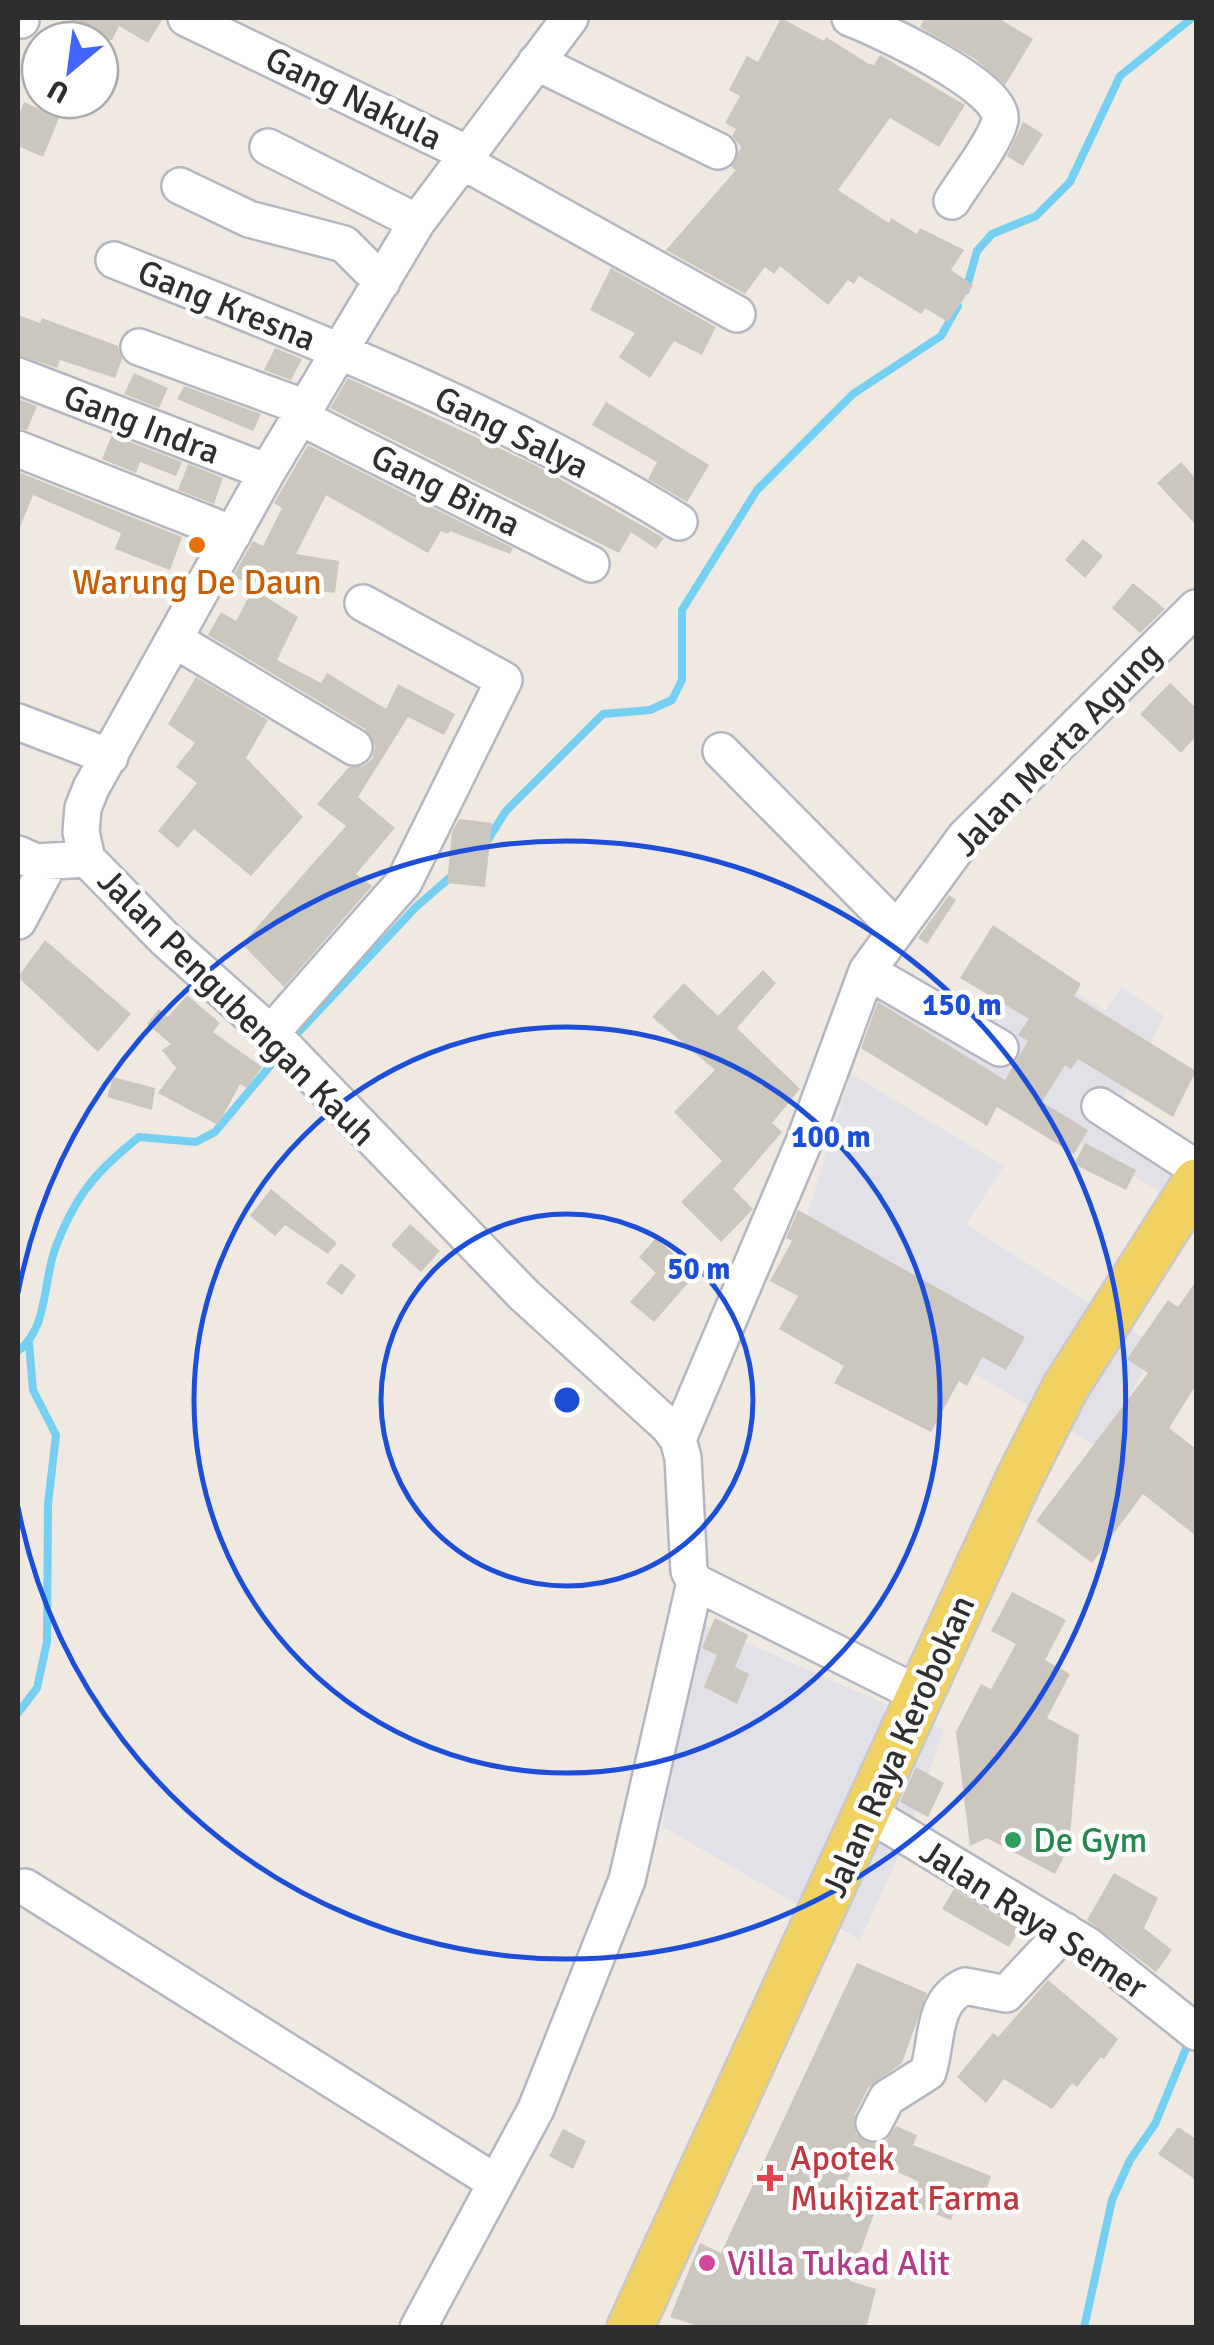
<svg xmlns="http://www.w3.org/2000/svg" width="1214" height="2345" font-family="Signika,sans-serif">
<rect width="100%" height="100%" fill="#efe9e1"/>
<path fill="#e3e1e8" d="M1015 953 1105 1011 1121 987 1164 1016 1120 1104 1196 1153V1214L868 1013 892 965 976 1016Z
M851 1074 1004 1166 966 1224 1157 1347 1099 1448 792 1264Z
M683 1615 944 1730 903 1847 860 1940 663 1827Z"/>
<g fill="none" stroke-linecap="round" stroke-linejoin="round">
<path stroke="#75cff0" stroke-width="8" d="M966 290 977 251 992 234 1036 216 1070 182 1120 76 1192 18
M485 844 506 811 603 714 650 710 672 700 682 680V610L757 490 853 394 941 336 958 306
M292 1039 416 907 454 874
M18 1351C48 1329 43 1282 55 1249 75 1196 95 1172 139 1137L196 1142 215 1132 280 1054
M18 1713 37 1688 47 1642 48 1504 56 1435 33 1390 29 1343
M1084 2328 1112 2200 1130 2160 1155 2124 1190 2039"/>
</g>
<path fill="#cbc7bf" d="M73 18H163L148 43 119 26 112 40H63Z
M781 18 824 41 826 37 869 64 874 65 880 55 965 105 939 147 890 118 838 190 889 223 891 218 917 234 920 228 964 250 951 270 973 285 948 322 925 308 921 314 859 276 854 284 848 280 828 305 780 266 774 274 765 267 745 294 666 250 736 170 731 167 741 147 732 136 736 129 725 123 740 96 729 90 747 56 758 62Z
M925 18H998L1033 39 1005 85 975 59 920 27Z
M24 102 59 118 43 157 18 146V117Z
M1023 122 1043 134 1023 166 1007 156Z
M611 268 716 327 702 355 674 341 650 378 619 357 635 333 590 310Z
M18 315 40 323 42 318 118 346 122 359 115 378 60 360 57 368 18 355Z
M275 348 302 359 291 380 264 370Z
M134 373 168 388 159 408 124 394Z
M348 378 533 464 664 538 656 549 631 532 619 553 330 408Z
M184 386 261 414 253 431 177 399Z
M18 399 37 406 27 430 18 428Z
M606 402 709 465 687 502 648 479 657 462 592 425Z
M112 435 182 462 176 476 140 462 136 473 102 459Z
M308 445 513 548 510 554 450 531 448 534 441 531 428 553 326 495 296 554 339 561 335 593 240 580 233 576 253 541 263 546 282 508 274 503Z
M1181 462 1196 479V525L1157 483Z
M188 464 223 478 214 504 178 490Z
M18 472 182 537 170 570 115 549 121 533 33 495 18 532Z
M1083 539 1103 556 1085 578 1065 560Z
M1133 583 1165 609 1140 633 1112 608Z
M253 589 298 617 277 660 321 683 327 673 386 709 398 684 455 714 444 735 408 717 358 797 395 828 356 874 372 886 284 987 242 944 346 826 317 804 349 767 363 766 372 759 375 746 365 729 208 635 221 612 236 621Z
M196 677 268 720 246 758 303 817 251 876 194 829 178 848 158 831 197 783 176 767 195 743 168 724Z
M1170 683 1196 708V736L1181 753 1140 714Z
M459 819 492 823 485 887 447 883 452 832Z
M949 895 956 900 927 944 918 938Z
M993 925 1081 984 1074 996 1196 1071 1173 1117 1078 1059 1071 1069 1065 1065 1042 1102 1088 1130 1074 1154 997 1107 987 1126 861 1048 878 1002 1005 1080 1028 1041 1018 1035 1029 1019 960 978Z
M45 940 131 1014 98 1052 18 977Z
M763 970 776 983 737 1028 800 1089 772 1123 782 1132 733 1189 753 1209 721 1242 681 1202 722 1161 674 1112 715 1070 652 1017 684 983 718 1016Z
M187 995 220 1023 213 1032 262 1067 247 1088 240 1084 218 1125 158 1093 176 1068 162 1050 171 1044 147 1024 159 1009 168 1017Z
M113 1077 155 1088 152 1110 107 1097Z
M1085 1143 1136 1170 1126 1190 1074 1164Z
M271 1189 337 1243 328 1254 285 1225 275 1236 250 1216Z
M798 1210 1025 1337 1006 1370 982 1357 967 1386 959 1381 931 1432 834 1383 844 1366 779 1329 798 1296 770 1281 792 1241 786 1238Z
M410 1224 440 1251 421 1272 391 1245Z
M656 1238 696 1274 654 1322 630 1302 656 1273 639 1257Z
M341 1263 356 1275 342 1295 326 1283Z
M1196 1281V1385L1169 1428 1196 1449V1536L1143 1494 1092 1563 1036 1521 1148 1373 1127 1359 1168 1300 1178 1307Z
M1012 1592 1066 1620 1045 1660 1070 1674 1047 1718 1079 1735 1069 1847 1055 1874 987 1838 970 1846 956 1732 981 1684 991 1689 1016 1644 991 1631Z
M715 1618 748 1635 735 1667 749 1674 737 1704 704 1687 717 1655 702 1648Z
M916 1767 944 1783 928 1817 900 1802Z
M1114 1873 1158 1898 1144 1928 1172 1950 1156 1972 1087 1920Z
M954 1889 1020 1929 1009 1947 942 1909Z
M857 1963 927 1993 902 2063 868 2088 855 2114 856 2134 876 2144 886 2140 896 2126 917 2135 913 2145 991 2176 981 2206 959 2197 951 2220 911 2205 919 2182 859 2154 839 2198 875 2211 850 2281 876 2289 866 2328H704L670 2317 700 2243 721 2253Z
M1048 1980 1118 2039 1104 2059 1101 2057 1077 2087 1072 2083 1052 2109 1004 2079 986 2103 957 2077 993 2033 998 2037Z
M1178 2127 1196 2139V2180L1158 2154Z
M563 2129 586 2141 573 2169 549 2156Z"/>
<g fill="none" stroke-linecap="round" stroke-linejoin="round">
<defs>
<path id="minor" d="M186 18 468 154
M570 18 417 222 267 472 91 788 83 808 81 832 87 859 165 939 278 1040 524 1295 668 1426 678 1439 683 1458 689 1571 695 1582 918 1694
M850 18C879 29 1005 87 1000 120 996 141 964 181 952 201
M18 19 21 20
M536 62 718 151
M268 147 417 222
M462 161 737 314
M180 186 249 219 344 244 382 282
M114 260C307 337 502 412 679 522
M139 347 306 408
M18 376 267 472
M300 417 591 564
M18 449 233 534
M175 640 354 747
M18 722 110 757
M721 751 896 928
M18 854 36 862 87 859
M18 921 49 863
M867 971 1000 1048
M271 1033 404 882 504 680 363 603
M1100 1106 1196 1168
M678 1439 804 1142 867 971 965 837 1196 608
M868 1813 1087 1945 1196 2032
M25 1887 495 2182
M874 2123 887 2098 928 2072C938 2041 931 2002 965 1986L1006 1994 1065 1931
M418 2328 536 2109 627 1880 695 1582"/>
<path id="major" d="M630 2328 1019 1479 1065 1388 1196 1182"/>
</defs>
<use href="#minor" stroke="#b4b7c1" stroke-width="40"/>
<use href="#major" stroke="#c9c9c9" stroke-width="50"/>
<use href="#minor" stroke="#fff" stroke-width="35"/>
<use href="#major" stroke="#f2d163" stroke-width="45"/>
</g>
<g fill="none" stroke="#1d4ed8" stroke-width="5">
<circle cx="567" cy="1400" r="186"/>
<circle cx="567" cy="1400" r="373"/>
<path d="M18 1293A559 559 0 1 1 18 1507"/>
</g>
<circle fill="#e8710a" stroke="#fff" stroke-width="4" cx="197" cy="545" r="10"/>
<circle fill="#2e9e5b" stroke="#fff" stroke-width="4" cx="1013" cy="1840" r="10"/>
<path fill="#e0444e" stroke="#fff" stroke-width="4" d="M765 2163h10v10h10v10h-10v10h-10v-10h-10v-10h10z"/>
<circle fill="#d1479c" stroke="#fff" stroke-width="4" cx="707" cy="2263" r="10"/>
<g text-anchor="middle" stroke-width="9" stroke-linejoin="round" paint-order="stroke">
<g font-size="35" fill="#2e2e2e" stroke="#fff">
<text transform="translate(354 98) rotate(26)" y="12">Gang Nakula</text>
<text transform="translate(227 305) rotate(22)" y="12">Gang Kresna</text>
<text transform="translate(142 424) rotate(21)" y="12">Gang Indra</text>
<text transform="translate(512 432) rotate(26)" y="12">Gang Salya</text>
<text transform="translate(446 490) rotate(27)" y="12">Gang Bima</text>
<text transform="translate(1057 749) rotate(-46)" y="12">Jalan Merta Agung</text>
<text transform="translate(237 1007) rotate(45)" y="12">Jalan Pengubengan Kauh</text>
<text transform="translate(898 1746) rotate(-66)" y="12">Jalan Raya Kerobokan</text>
<text transform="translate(1034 1919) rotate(33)" y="12">Jalan Raya Semer</text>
</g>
<g font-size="35" fill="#c56008" stroke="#fff">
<text x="197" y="594">Warung De Daun</text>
</g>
<g font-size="35" fill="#27864d" stroke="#fff" text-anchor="start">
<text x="1033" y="1852">De Gym</text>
</g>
<g font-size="35" fill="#be3a42" stroke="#fff" text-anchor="start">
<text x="790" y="2170">Apotek<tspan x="790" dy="40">Mukjizat Farma</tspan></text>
</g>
<g font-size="35" fill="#b23c85" stroke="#fff" text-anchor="start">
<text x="727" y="2275">Villa Tukad Alit</text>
</g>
</g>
<circle cx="567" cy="1400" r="15" fill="#1d4ed8" stroke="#fff" stroke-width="5"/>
<g font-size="30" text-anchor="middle" font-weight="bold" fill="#1d4ed8" stroke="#fff" stroke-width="9" stroke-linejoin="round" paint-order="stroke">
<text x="962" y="1015">150 m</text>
<text x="831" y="1147">100 m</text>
<text x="699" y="1279">50 m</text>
</g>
<rect width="1214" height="2345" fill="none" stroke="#2e2e2e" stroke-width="40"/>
<g transform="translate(70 70) rotate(209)"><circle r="48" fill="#ffffff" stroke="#ababab" stroke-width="2.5"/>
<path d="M0-8L18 38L0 25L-18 38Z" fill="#4264fb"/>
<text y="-15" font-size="28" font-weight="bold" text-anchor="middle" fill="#2e2e2e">U</text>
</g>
</svg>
